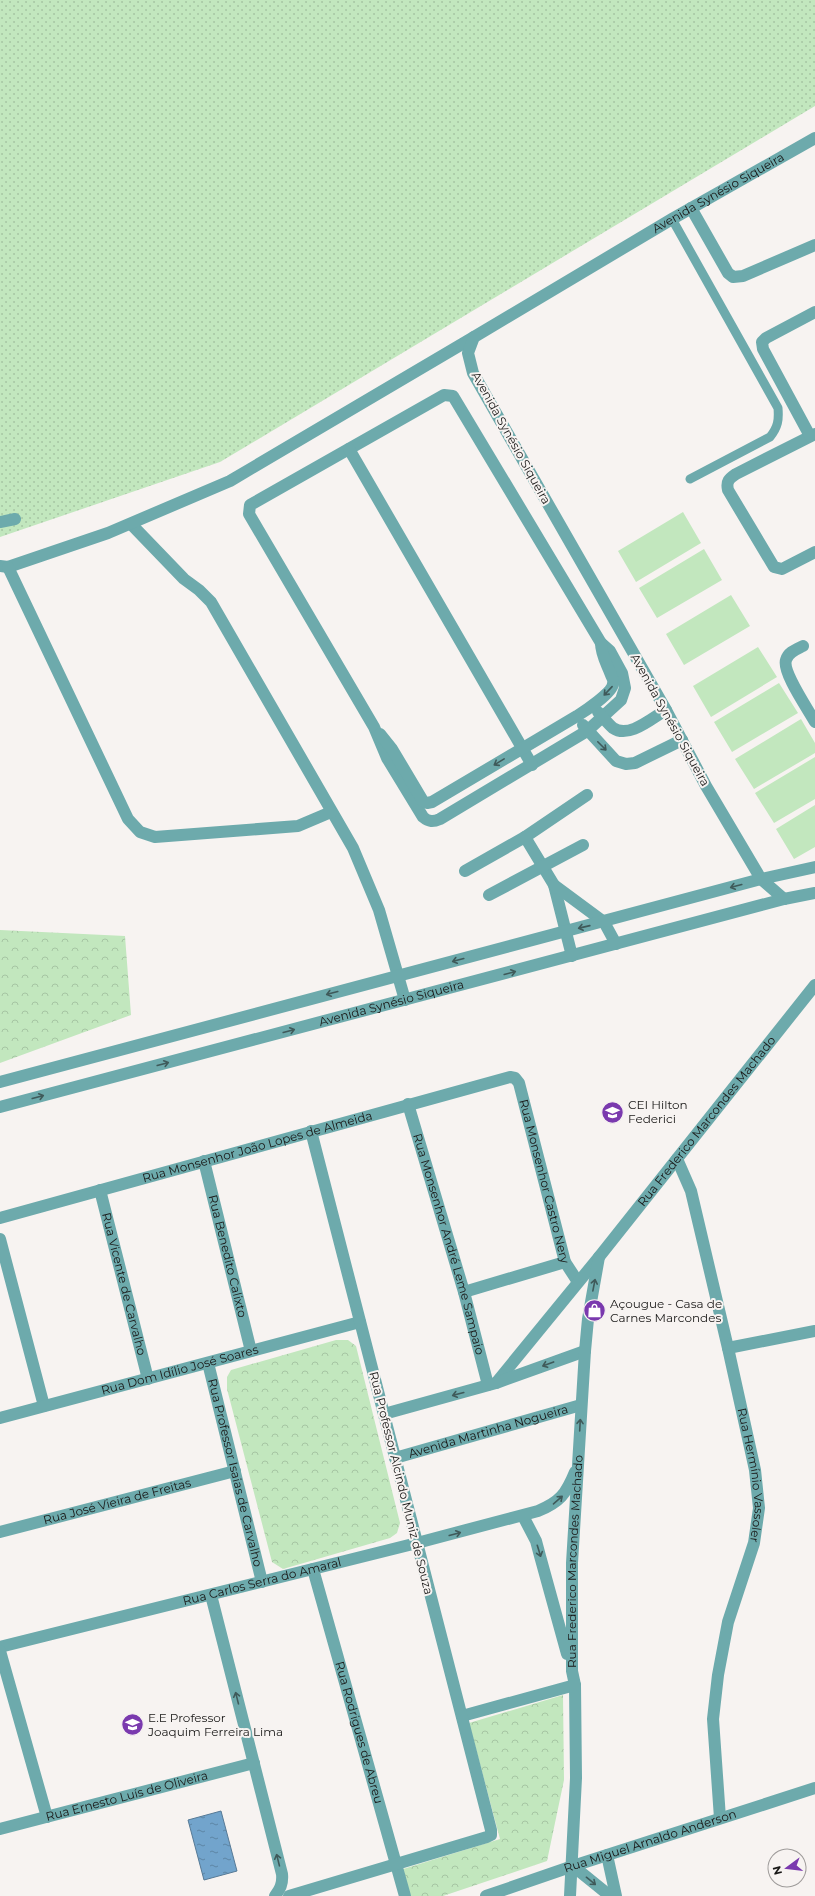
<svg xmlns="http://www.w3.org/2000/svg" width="815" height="1896" font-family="Montserrat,sans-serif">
<defs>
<pattern id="grass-dots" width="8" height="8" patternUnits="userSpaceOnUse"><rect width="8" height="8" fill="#c2e7be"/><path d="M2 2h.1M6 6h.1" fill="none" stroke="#a6c5a3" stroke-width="1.8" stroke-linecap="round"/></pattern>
<pattern id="forest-crowns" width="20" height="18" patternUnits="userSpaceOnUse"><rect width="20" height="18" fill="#c2e7be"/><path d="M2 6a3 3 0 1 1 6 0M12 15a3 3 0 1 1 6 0" fill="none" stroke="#a6c5a3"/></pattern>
<pattern id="water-ripples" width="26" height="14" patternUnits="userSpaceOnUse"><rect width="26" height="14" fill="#72a4cc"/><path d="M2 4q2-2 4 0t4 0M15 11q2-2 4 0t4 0" fill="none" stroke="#5d85a5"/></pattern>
</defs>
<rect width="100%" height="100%" fill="#f7f3f1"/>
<path fill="url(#grass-dots)" d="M0 0H815V106L220 462 0 537Z"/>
<path fill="url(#forest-crowns)" d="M0 930 125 936 131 1015 0 1063Z
M336 1340H348L356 1346 400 1523 397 1533 390 1538 283 1569 272 1562 227 1389V1377L231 1370Z
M563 1695 564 1780 547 1861 443 1896H411L400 1870 500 1839 469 1723Z"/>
<path fill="#c2e7be" d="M683 512 701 543 636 582 618 551Z
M704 549 722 580 657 618 639 588Z
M731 595 750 626 684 665 666 634Z
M758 647 777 677 711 717 693 686Z
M779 683 798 713 732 752 714 722Z
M801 719 815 743V753L754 789 735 759Z
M815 757V799L774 823 755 793Z
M815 805V847L794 859 776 829Z"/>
<path fill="url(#water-ripples)" stroke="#577a96" d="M221 1811 237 1871 204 1880 188 1820Z"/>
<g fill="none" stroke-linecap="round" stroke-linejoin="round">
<path stroke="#6daaac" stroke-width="9" d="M672 219 778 408C779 420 778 427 770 437L690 479"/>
<g stroke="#6daaac" stroke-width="12">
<path d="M691 208 728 273 733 277 743 276 815 245"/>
<path d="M444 395 453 396 601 643 610 651 622 673 625 688 621 700 587 731 440 819C433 822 429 822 423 817L387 758 374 727 249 514 250 505Z"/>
<path d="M815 434 736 474C729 479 726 481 728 490L774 567 782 569 815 552"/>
<path d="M810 436 763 349 762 342 766 338 815 312"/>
<path d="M349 449 532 765"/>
<path d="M0 522 15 519"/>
<path d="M131 524 184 579 199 590 211 602 353 848 379 910 405 1000"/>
<path d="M0 566 8 567 108 533 230 481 474 337"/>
<path d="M8 567 128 819 140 832 155 837 298 826 331 812"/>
<path d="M803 646C797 649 788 652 786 660 782 672 808 709 815 722"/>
<path d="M598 712C603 717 608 724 613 728 629 739 652 718 666 710"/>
<path d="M583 725 616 761 626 764 635 763 682 740"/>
<path d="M380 734 392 749 423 801 427 803 432 802 577 716C585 711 612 693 613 684 614 681 612 677 611 675 607 664 601 655 601 643"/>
<path d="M525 837 554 885 572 956"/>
<path d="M465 871 525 837 587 795"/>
<path d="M554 885 604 922 616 944"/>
<path d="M489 895 583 845"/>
<path id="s1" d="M784 899 761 879 706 786 666 710 473 373 468 353 474 337 672 219 815 138"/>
<path d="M0 1082 761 879 815 867"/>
<path id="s2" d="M408 1104 464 1292 488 1385"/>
<path id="s3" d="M0 1107 784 899 815 893"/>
<path id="s4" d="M677 1159 691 1191 728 1348 755 1470 759 1508 754 1543 728 1622 718 1675 713 1719 720 1818"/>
<path id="s5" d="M204 1161 251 1351"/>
<path id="s6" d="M100 1190 148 1379"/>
<path id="s7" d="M0 1218 510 1077 515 1078 519 1083 565 1262 578 1282"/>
<path d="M0 1239 44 1406"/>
<path d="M464 1292 565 1262"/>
<path d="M728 1348 815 1331"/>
<path id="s8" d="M208 1363 262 1582"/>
<path id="s9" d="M496 1383 599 1257 815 985"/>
<path d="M384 1414 496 1383 585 1351"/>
<path id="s10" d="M0 1418 360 1322"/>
<path id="s11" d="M395 1458 581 1405"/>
<path d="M523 1516 536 1541 540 1556 567 1654"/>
<path id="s12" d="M0 1532 235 1471"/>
<path id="s13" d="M313 1569 405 1896"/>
<path d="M211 1595 282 1874C283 1884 280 1889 275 1896"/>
<path id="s14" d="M0 1647 417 1543 538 1511C560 1502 566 1494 575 1472"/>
<path d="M0 1651 47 1817"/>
<path d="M462 1716 575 1685"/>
<path id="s15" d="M0 1829 254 1763"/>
<path d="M607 1855 616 1896"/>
<path d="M573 1866 610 1896"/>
<path d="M289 1896 487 1837 491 1835V1830L311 1131"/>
<path id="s16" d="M486 1896 573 1866 815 1788"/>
<path id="s17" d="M570 1896 576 1778 575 1685 572 1671V1563L585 1351 588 1319 599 1257"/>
</g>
</g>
<defs><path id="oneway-shaft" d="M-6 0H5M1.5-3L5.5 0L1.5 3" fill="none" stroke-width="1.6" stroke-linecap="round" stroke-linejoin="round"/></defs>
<g stroke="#3f5a5a">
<use href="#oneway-shaft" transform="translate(608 691) rotate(133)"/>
<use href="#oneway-shaft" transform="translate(602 746) rotate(45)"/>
<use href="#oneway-shaft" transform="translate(499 762) rotate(149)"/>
<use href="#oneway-shaft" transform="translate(736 886) rotate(165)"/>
<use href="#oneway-shaft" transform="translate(584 927) rotate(167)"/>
<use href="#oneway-shaft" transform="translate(458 960) rotate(165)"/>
<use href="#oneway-shaft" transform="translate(510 973) rotate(-15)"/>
<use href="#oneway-shaft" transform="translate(332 993) rotate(165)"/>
<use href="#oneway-shaft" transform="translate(289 1031) rotate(-15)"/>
<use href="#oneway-shaft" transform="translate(163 1064) rotate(-15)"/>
<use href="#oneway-shaft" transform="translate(38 1097) rotate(-15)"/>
<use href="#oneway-shaft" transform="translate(594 1285) rotate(-79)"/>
<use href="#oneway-shaft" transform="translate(548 1364) rotate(160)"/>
<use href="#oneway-shaft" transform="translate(458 1394) rotate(165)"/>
<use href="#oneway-shaft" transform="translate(580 1425) rotate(-87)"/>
<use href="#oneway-shaft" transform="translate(558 1500) rotate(-41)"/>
<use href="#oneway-shaft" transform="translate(455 1534) rotate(-15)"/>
<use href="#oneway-shaft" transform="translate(539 1551) rotate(73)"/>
<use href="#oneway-shaft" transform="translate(237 1698) rotate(-104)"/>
<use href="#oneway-shaft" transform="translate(278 1860) rotate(-104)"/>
<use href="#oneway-shaft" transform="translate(591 1881) rotate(39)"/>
</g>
<defs>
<symbol id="school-disc" viewBox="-11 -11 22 22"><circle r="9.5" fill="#7a39ae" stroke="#f7f3f1"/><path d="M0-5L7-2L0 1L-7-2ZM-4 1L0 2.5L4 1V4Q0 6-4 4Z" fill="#fff"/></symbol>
<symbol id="shop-disc" viewBox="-11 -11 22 22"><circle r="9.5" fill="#7a39ae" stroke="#f7f3f1"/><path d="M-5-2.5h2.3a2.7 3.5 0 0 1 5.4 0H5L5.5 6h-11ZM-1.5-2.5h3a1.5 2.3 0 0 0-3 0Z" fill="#fff"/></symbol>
</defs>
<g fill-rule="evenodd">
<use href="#school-disc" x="600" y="1100" width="25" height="25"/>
<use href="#shop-disc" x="582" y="1298" width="25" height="25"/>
<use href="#school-disc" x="120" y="1712" width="25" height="25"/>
</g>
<g text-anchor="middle" stroke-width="4" stroke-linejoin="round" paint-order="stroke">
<g font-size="12" fill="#191817" stroke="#f7f3f1">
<text dy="4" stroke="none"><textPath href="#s1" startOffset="934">Avenida Synésio Siqueira</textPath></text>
<text transform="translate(511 438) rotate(61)" y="4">Avenida Synésio Siqueira</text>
<text transform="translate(670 720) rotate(61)" y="4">Avenida Synésio Siqueira</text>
<text dy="4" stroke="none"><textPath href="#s3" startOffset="405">Avenida Synésio Siqueira</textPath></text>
<text dy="4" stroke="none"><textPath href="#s9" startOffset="336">Rua Frederico Marcondes Machado</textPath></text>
<text dy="4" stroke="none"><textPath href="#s7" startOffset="267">Rua Monsenhor João Lopes de Almeida</textPath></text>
<text dy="4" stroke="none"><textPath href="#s7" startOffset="642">Rua Monsenhor Castro Nery</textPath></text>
<text dy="4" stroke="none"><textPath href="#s2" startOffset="146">Rua Monsenhor André Leme Sampaio</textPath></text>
<text dy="4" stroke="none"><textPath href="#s5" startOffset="98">Rua Benedito Calixto</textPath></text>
<text dy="4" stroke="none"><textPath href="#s6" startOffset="97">Rua Vicente de Carvalho</textPath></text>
<text dy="4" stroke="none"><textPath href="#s10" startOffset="186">Rua Dom Idílio José Soares</textPath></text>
<text dy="4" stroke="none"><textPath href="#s11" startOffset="97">Avenida Martinha Nogueira</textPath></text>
<text dy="4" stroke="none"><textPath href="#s8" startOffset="113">Rua Professor Isaias de Carvalho</textPath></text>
<text dy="4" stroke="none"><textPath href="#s4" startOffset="326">Rua Hermínio Vassoler</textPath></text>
<text transform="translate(401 1483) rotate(76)" y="4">Rua Professor Alcindo Muniz de Souza</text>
<text dy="4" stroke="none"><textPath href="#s12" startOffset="121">Rua José Vieira de Freitas</textPath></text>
<text dy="4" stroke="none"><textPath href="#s17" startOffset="335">Rua Frederico Marcondes Machado</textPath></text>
<text dy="4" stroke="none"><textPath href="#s14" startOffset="270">Rua Carlos Serra do Amaral</textPath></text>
<text dy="4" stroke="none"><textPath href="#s13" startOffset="170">Rua Rodrigues de Abreu</textPath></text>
<text dy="4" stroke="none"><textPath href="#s15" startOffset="131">Rua Ernesto Luís de Oliveira</textPath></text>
<text dy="4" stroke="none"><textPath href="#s16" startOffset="173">Rua Miguel Arnaldo Anderson</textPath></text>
</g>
<g font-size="12" fill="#191817" stroke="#f7f3f1" text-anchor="start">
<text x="628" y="1109">CEI Hilton<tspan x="628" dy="14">Federici</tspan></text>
<text x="610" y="1308">Açougue - Casa de<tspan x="610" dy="14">Carnes Marcondes</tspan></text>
<text x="148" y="1722">E.E Professor<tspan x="148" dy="14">Joaquim Ferreira Lima</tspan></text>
</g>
</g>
<g transform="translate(787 1868) rotate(255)"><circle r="19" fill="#f7f3f1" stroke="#9e9b9a"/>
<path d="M0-3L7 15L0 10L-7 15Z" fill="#7a39ae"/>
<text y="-6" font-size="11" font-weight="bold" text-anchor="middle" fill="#191817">N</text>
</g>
</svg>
